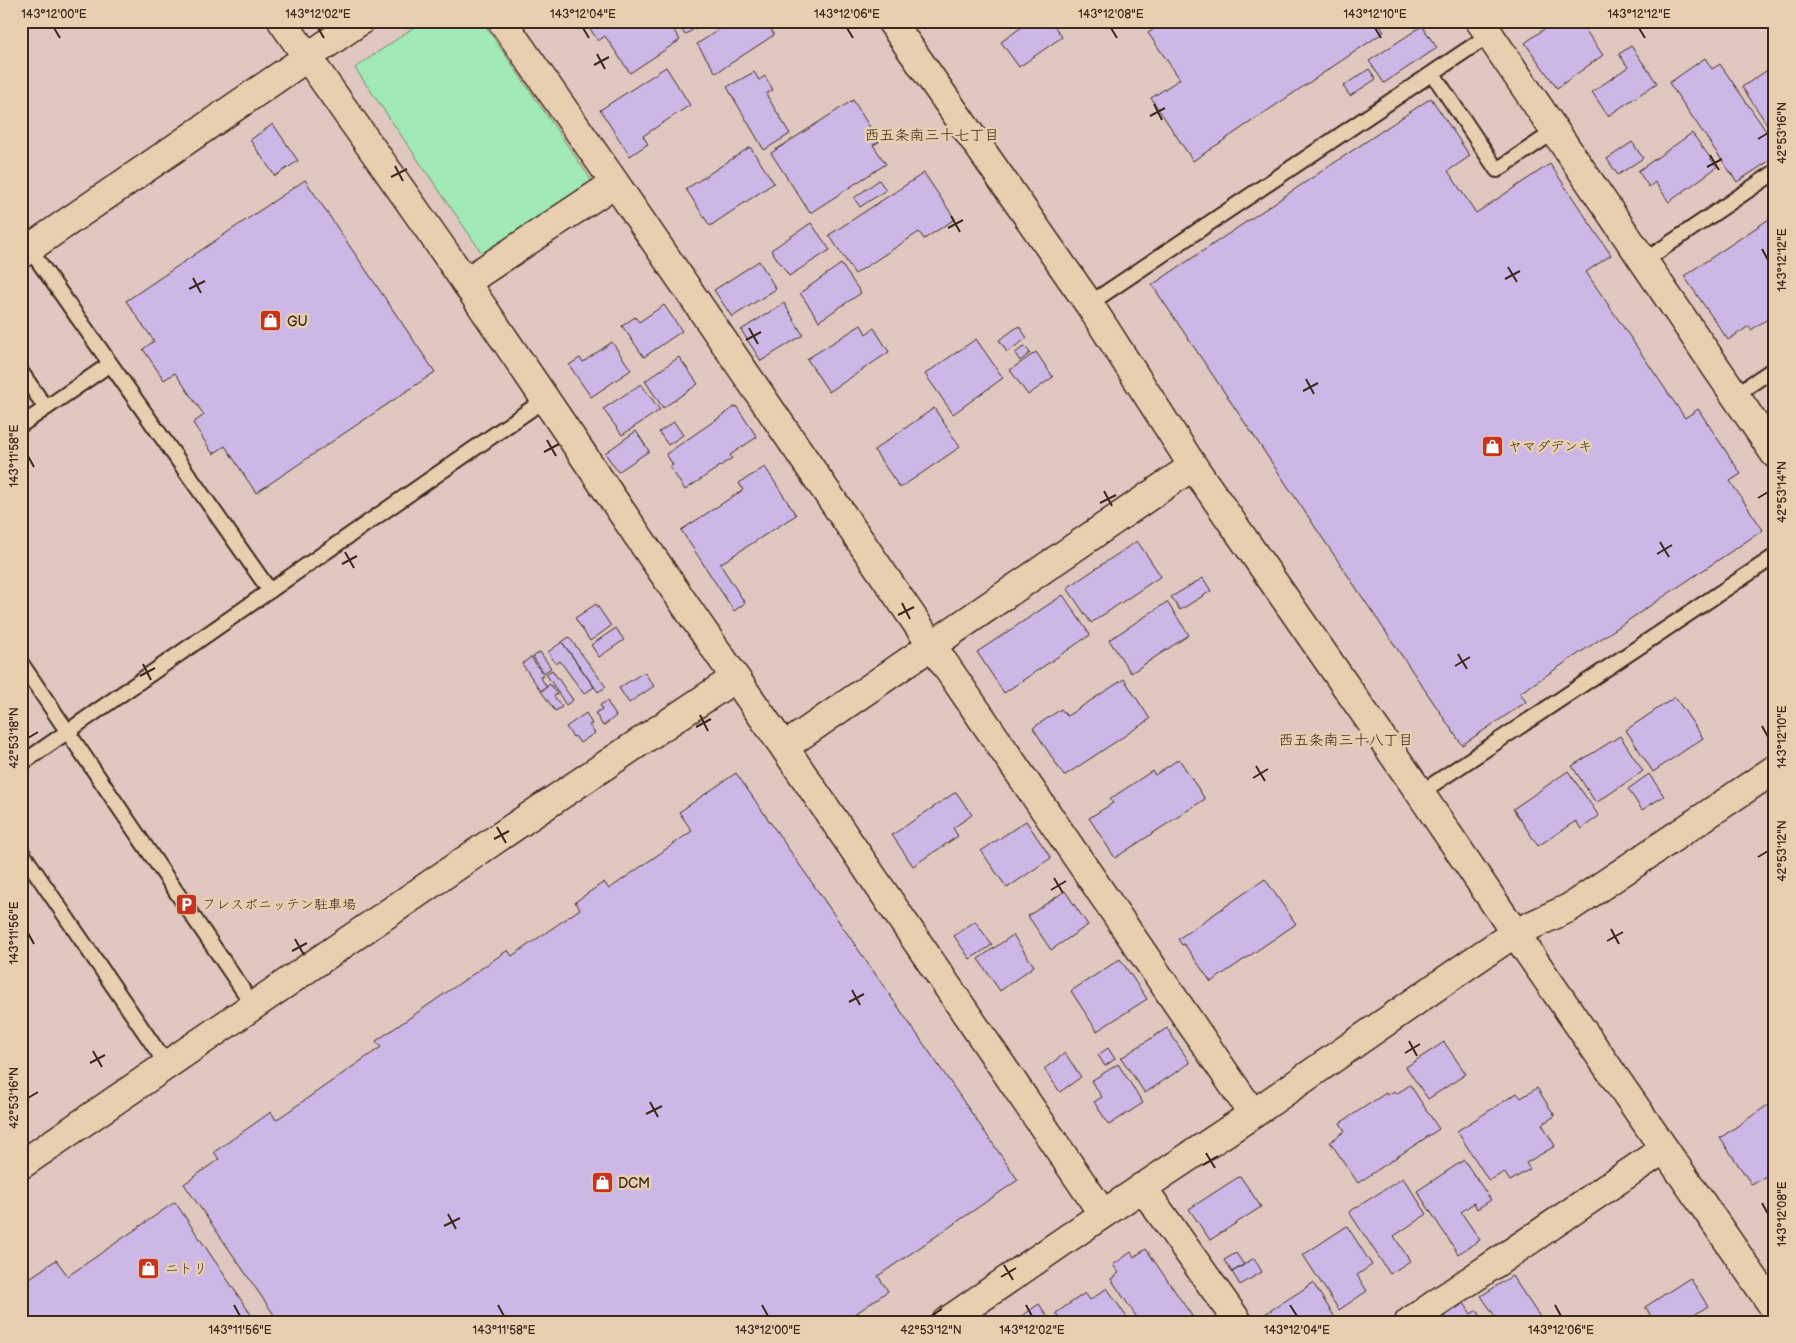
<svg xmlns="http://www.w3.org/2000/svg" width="1796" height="1343" font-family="'Balsamiq Sans','Klee One',sans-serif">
<rect width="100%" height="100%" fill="#e0c8c0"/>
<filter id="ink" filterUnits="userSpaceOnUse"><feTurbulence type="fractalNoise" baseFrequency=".02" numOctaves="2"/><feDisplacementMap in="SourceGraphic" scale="10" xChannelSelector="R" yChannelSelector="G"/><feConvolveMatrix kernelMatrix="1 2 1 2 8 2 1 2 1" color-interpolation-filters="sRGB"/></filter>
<g filter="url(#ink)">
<path fill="#a1e9b6" stroke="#6e8a6a" d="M423 21H482L592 181 484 256 355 68Z"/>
<path fill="#ccb7e7" stroke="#3b2a1e" d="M585 21H668L680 40 630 73 605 36 598 41Z
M676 21H706L685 35Z
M732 21H766L774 35 716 73 697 44Z
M1030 21H1051L1062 37 1019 67 1001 42Z
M1166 21H1377L1384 32 1193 161 1151 98 1180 79 1148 33Z
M1555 21H1579L1603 55 1557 88 1525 43Z
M1422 26 1437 48 1384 83 1369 61Z
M1631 46 1657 83 1608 116 1592 92 1628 67 1619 54Z
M1705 58 1712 69 1720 64 1775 144V157L1737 182 1669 83Z
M1775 65V136L1742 87Z
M666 67 690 105 643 136 648 144 630 156 600 110Z
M1369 69 1376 79 1350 96 1343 86Z
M754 72 759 80 765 76 773 90 766 94 790 134 764 150 727 87Z
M1431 98 1470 156 1448 171 1476 213 1550 164 1611 255 1586 272 1685 418 1698 409 1741 474 1730 481 1763 530 1520 693 1526 702 1462 745 1152 285Z
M853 100 879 142 873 145 886 164 810 213 771 153Z
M273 124 298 161 275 176 250 140Z
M1692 133 1717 167 1669 202 1655 182 1649 187 1638 171Z
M1632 142 1643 158 1618 175 1607 159Z
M750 147 774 183 710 226 686 189Z
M924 173 955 219 924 239 919 232 855 274 829 235Z
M305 180 435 372 256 493 225 446 213 454 193 423 204 415 175 373 164 380 143 349 154 341 126 301Z
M879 180 886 190 860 207 854 198Z
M1775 215V314L1751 330 1749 326 1728 340 1684 276Z
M811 223 830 250 789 276 771 250Z
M759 261 776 289 732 317 714 290Z
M841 264 861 293 819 321 800 293Z
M784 303 803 335 761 361 741 330Z
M664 305 682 331 644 357 622 326 635 317 639 322Z
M861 325 866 334 874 328 889 352 829 392 807 359Z
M1019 326 1027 338 1007 352 999 340Z
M976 339 1003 378 953 414 925 374Z
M612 342 631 370 591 397 569 365 580 358 583 362Z
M1025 346 1030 353 1020 361 1015 353Z
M1036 352 1053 377 1028 395 1010 370Z
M679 357 698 384 663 408 645 381Z
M641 384 660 410 622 435 603 409Z
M736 406 757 437 730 455 732 458 685 490 670 467 673 465 666 454Z
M934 408 960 447 900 488 874 450Z
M674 422 683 435 668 445 659 432Z
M636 431 649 451 618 472 605 453Z
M765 467 796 515 720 564 745 603 734 611 681 530 743 490 739 483Z
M1137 541 1161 576 1091 623 1067 588Z
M1203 578 1211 591 1180 610 1171 597Z
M1063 595 1090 635 1004 693 977 652Z
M1167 602 1189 635 1131 673 1109 640Z
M596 604 611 626 590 641 575 618Z
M616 628 624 640 599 657 591 645Z
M569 637 606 687 598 692 562 642Z
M562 642 594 687 584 694 560 661 556 664 548 652Z
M540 652 551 668 544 673 533 657Z
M531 657 544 676 540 677 547 687 541 691 522 664Z
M552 670 573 700 566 705 546 674Z
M644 672 654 686 629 703 619 688Z
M1124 679 1150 719 1064 776 1033 728 1061 709 1067 716Z
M550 684 557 694 554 696 562 707 555 711 541 691Z
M1675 697 1703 738 1653 772 1626 730Z
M607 701 616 716 603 726 595 713 602 709 600 705Z
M586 713 592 724 589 725 595 733 580 743 575 736 573 737 566 727Z
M1620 736 1643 771 1596 803 1572 766Z
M1179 759 1205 799 1115 858 1089 818 1113 803 1110 799 1152 771 1155 775Z
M1568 771 1599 816 1581 829 1576 821 1538 846 1513 809Z
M736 773 1018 1180 878 1276 888 1291 844 1322H279L184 1184 219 1159 214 1152 271 1112 276 1120 381 1047 376 1041 508 950 512 956 580 909 575 902 604 882 609 889 692 831 679 812Z
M1649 774 1664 796 1642 810 1628 789Z
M1775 791V808L1767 796Z
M956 792 972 815 953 828 958 836 913 866 892 835Z
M1775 808V821L1769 812Z
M1026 821 1051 858 1007 888 981 851Z
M1265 879 1296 924 1211 982 1184 944 1182 945 1178 939Z
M1065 891 1088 925 1051 950 1028 916Z
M975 921 992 945 970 959 954 936Z
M1013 935 1034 966 1000 991 978 959Z
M1120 959 1147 999 1097 1031 1071 991Z
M1167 1028 1190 1063 1145 1093 1121 1058Z
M1444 1042 1466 1074 1428 1099 1406 1067Z
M1108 1048 1115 1059 1105 1066 1098 1055Z
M1065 1053 1081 1077 1060 1092 1044 1069Z
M1118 1064 1143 1103 1109 1125 1094 1102 1102 1097 1091 1081Z
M1410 1085 1439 1129 1358 1183 1330 1142 1345 1131 1340 1123 1386 1093 1387 1095 1394 1091 1396 1094Z
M1537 1088 1555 1116 1542 1124 1555 1146 1526 1163 1530 1169 1510 1181 1504 1172 1489 1181 1457 1131 1517 1093 1521 1098Z
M1775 1100V1170L1752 1185 1720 1138Z
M1464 1160 1491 1200 1477 1209 1474 1203 1461 1212 1480 1240 1458 1254 1417 1191Z
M1240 1176 1261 1207 1210 1240 1189 1209Z
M1403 1178 1427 1214 1394 1236 1410 1261 1390 1274 1349 1212Z
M175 1202 256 1322H21L23 1305 21 1284 56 1260 68 1276Z
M1347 1226 1372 1265 1357 1275 1367 1291 1339 1310 1303 1255Z
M1146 1249 1192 1316 1184 1322H1140L1111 1279 1119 1273 1113 1265 1131 1252 1134 1257Z
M1236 1253 1244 1265 1232 1272 1224 1260Z
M1254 1258 1262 1272 1240 1285 1232 1272Z
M1512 1276 1540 1317 1533 1322H1499L1481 1296Z
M1690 1278 1708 1306 1694 1315 1698 1321 1655 1322 1645 1307Z
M1313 1283 1338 1322H1261L1259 1318Z
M1107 1288 1130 1322H1062L1056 1313 1085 1293 1090 1300Z
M1464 1303 1471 1314 1477 1310 1484 1322H1436Z
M1039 1304 1051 1322H1013Z"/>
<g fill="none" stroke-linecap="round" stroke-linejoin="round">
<defs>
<path id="lane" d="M1433 74 1497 170 1555 131
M29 248 270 591
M1644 261 1775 172
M1089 304 1489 35
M21 372 46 408 21 425
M1735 395 1775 368
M46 408 110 364
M21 663 253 1005
M21 764 544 400
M1420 793 1775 556
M21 851 167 1065"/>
<path id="street" d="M282 21C343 109 406 195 466 283 572 437 675 594 784 747L1103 1214
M502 21 615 183 1253 1114
M1480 21 1775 454
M21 254 360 21
M466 282 615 183
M784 747 1193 466
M21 1165 527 818 735 678
M1142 1187 1238 1322
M1409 1322 1664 1149"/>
<path id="secondary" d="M891 21 1089 304 1193 466 1420 793 1515 933 1775 1309
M946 1322 1103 1214 1253 1114 1469 964 1515 933 1569 908 1775 769"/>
</defs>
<use href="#lane" stroke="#3b2a1e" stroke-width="18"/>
<use href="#street" stroke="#3b2a1e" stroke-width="31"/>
<use href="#secondary" stroke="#3b2a1e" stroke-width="31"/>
<use href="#lane" stroke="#e8cfb0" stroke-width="14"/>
<use href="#street" stroke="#e8cfb0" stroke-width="28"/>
<use href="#secondary" stroke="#e8cfb0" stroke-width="28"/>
</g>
</g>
<path fill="none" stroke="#3b2a1e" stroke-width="2" d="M54 28 60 38M318 28 324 38M583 28 589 38M847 28 853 38M1111 28 1117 38M1375 28 1381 38M1639 28 1645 38M597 54 605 69M594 65 609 57M1154 104 1162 120M1150 116 1165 108M1758 139 1768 133M1710 155 1719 170M395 166 403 181M1707 167 1722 159M391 177 407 169M951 216 960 232M948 228 963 220M1762 249 1768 260M1508 267 1517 282M193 278 201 293M1505 279 1520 271M189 289 205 281M749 328 758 344M746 340 761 332M1306 379 1314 394M1303 391 1318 383M547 440 556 456M544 452 559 444M28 456 34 467M1104 491 1112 506M1758 498 1768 492M1100 503 1116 495M1660 542 1669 557M345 552 354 568M1657 554 1672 545M342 564 357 556M902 603 910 619M898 615 914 607M1458 654 1467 669M143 664 151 680M1455 666 1470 657M140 676 155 668M700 715 708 731M1762 726 1768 737M696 727 711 719M28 738 38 732M1256 766 1265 781M1253 778 1268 769M497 827 506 843M494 839 509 831M1758 857 1768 851M1054 878 1063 893M1051 890 1066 881M1611 929 1619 944M28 933 34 944M295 939 304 955M1607 941 1623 932M292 951 307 943M852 990 860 1005M849 1002 864 994M1409 1041 1417 1056M93 1051 102 1067M1405 1053 1420 1044M90 1063 105 1055M28 1098 38 1092M650 1102 658 1117M646 1114 662 1106M1206 1153 1215 1168M1203 1165 1218 1156M1762 1203 1768 1214M448 1214 456 1229M444 1226 460 1218M1004 1265 1013 1280M1001 1277 1016 1268M234 1305 240 1316M498 1305 504 1316M762 1305 768 1316M1026 1305 1032 1316M1290 1305 1297 1316M1555 1305 1561 1316M931 1316 942 1309"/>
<defs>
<symbol id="shop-square" viewBox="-11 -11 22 22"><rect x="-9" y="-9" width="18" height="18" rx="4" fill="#c8321e" stroke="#e8cfb0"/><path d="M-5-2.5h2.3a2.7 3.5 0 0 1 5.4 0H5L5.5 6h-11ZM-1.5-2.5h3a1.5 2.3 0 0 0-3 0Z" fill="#fff"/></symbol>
<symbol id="parking-square" viewBox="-11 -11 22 22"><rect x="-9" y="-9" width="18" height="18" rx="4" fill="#c8321e" stroke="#e8cfb0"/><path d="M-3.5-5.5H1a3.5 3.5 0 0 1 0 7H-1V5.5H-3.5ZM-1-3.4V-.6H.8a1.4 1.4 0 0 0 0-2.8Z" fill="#fff"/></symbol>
</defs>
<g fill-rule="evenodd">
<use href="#shop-square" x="258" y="308" width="25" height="25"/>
<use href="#shop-square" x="1480" y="434" width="25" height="25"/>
<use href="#parking-square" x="174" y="892" width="25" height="25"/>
<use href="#shop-square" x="590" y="1170" width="25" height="25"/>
<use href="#shop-square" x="136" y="1256" width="25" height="25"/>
</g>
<g text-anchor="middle" stroke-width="5" stroke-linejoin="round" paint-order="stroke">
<g font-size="14" fill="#3b2a1e" stroke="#e8cfb0" text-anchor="start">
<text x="287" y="326">GU</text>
<text x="1508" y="451">ヤマダデンキ</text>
<text x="202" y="909">フレスポニッテン駐車場</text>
<text x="618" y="1188">DCM</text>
<text x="165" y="1273">ニトリ</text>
</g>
<g font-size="15" fill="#3b2a1e" stroke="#e8cfb0">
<text x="932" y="140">西五条南三十七丁目</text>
<text x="1346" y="745">西五条南三十八丁目</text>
</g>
</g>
<rect width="1796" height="1343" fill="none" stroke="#e8cfb0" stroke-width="55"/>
<rect x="28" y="28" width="1740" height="1288" fill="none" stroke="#3b2a1e" stroke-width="2"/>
<g font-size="12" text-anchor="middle" fill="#3b2a1e">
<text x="54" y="18">143°12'00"E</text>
<text x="318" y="18">143°12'02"E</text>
<text x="583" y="18">143°12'04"E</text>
<text x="847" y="18">143°12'06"E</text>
<text x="1111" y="18">143°12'08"E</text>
<text x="1375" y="18">143°12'10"E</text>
<text x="1639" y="18">143°12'12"E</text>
<text transform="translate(1782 133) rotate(-90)" y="4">42°53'16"N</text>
<text transform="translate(1782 260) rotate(-90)" y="4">143°12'12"E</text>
<text transform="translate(14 456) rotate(-90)" y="4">143°11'58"E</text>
<text transform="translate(1782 492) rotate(-90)" y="4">42°53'14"N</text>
<text transform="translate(1782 737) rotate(-90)" y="4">143°12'10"E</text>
<text transform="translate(14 738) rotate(-90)" y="4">42°53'18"N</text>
<text transform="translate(1782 851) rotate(-90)" y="4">42°53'12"N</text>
<text transform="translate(14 933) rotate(-90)" y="4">143°11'56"E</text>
<text transform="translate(14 1098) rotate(-90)" y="4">42°53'16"N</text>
<text transform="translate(1782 1214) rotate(-90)" y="4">143°12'08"E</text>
<text x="240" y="1334">143°11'56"E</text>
<text x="504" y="1334">143°11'58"E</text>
<text x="768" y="1334">143°12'00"E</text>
<text x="931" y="1334">42°53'12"N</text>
<text x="1032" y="1334">143°12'02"E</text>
<text x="1297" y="1334">143°12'04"E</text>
<text x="1561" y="1334">143°12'06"E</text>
</g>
</svg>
